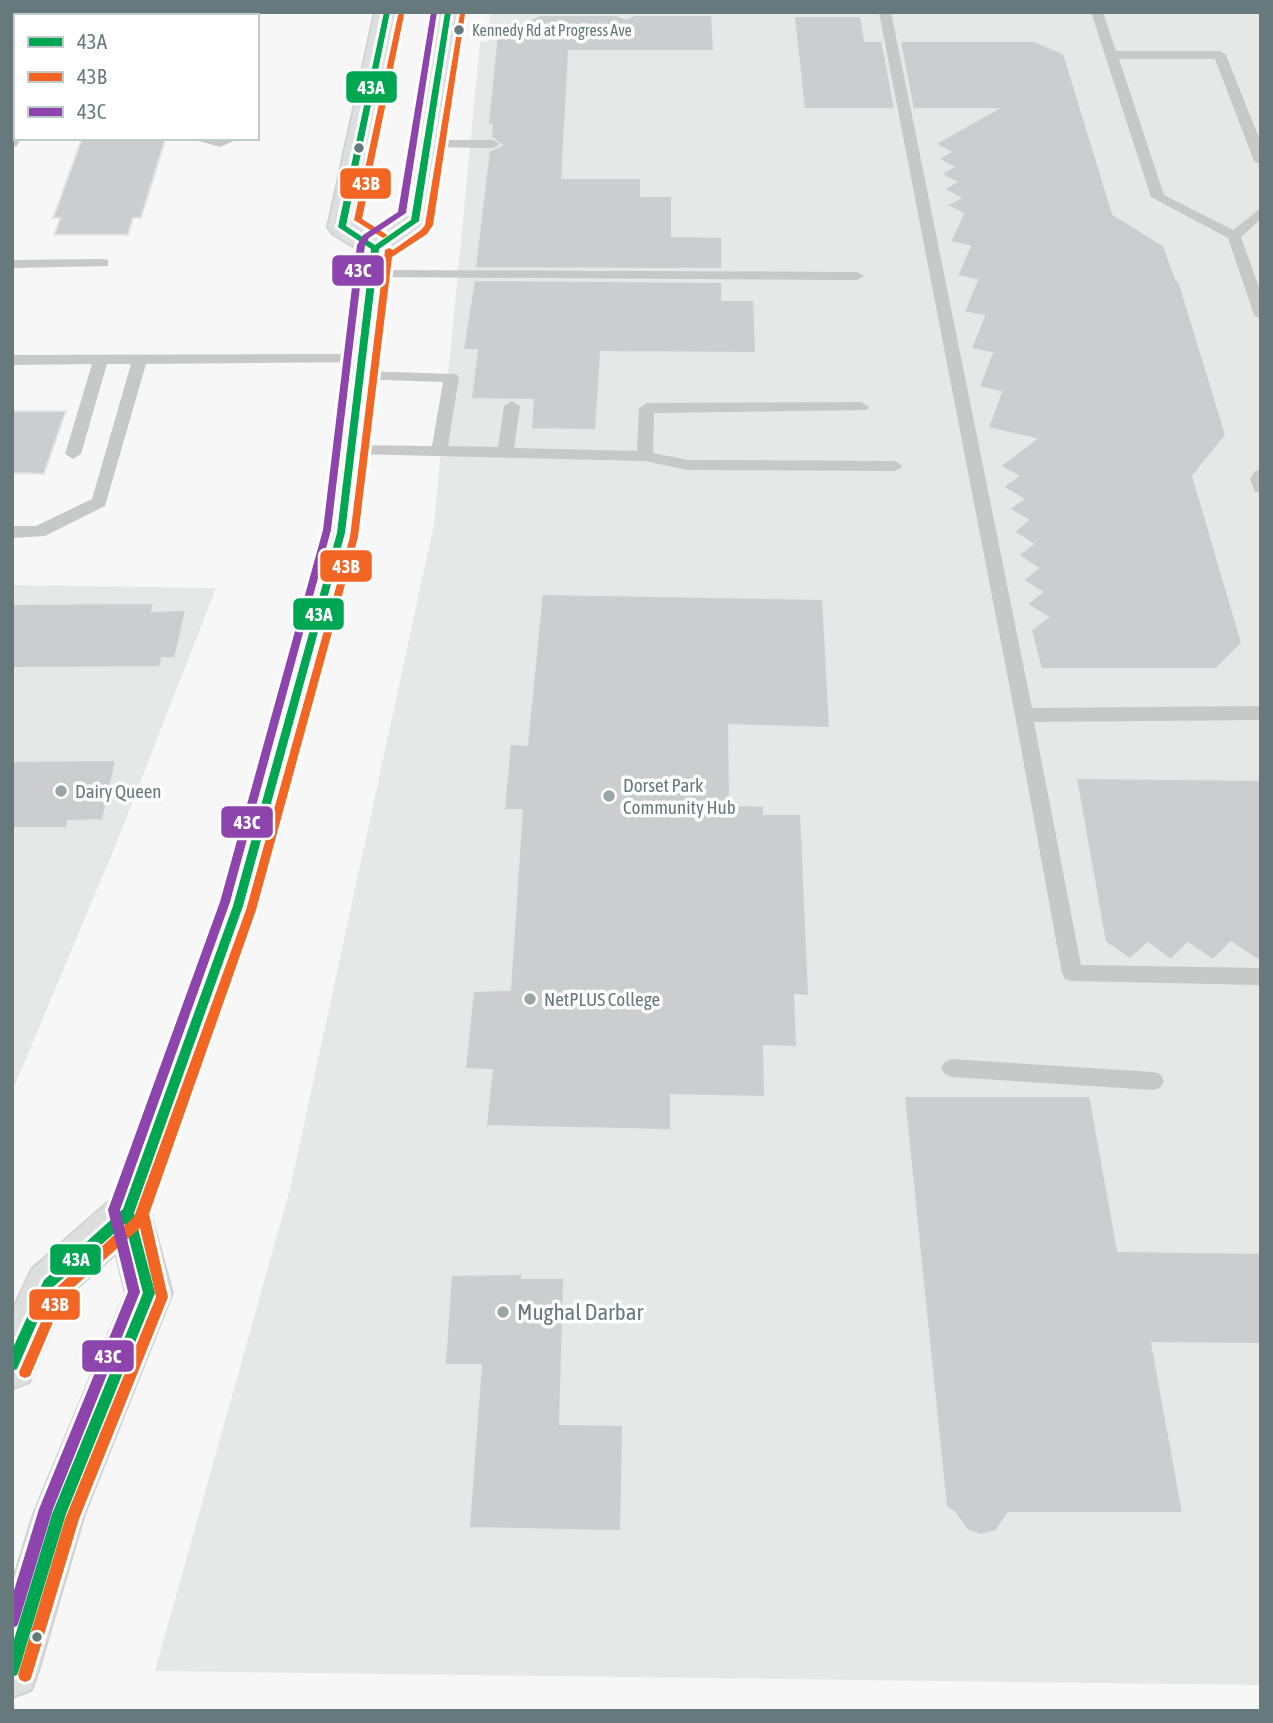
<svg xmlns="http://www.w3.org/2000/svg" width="1273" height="1723" font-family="'Asap Condensed',sans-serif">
<rect width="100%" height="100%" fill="#f7f7f7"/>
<path fill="#e6e7e7" d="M490 12H1261V1685L155 1671 290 1189 434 524 480 42 488 41Z
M12 585 216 588 116 844 12 1092Z"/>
<path fill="#cbcdce" stroke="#e6e6e6" stroke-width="2" d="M540 15H617L626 19 634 15H712L714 51H569L562 178H641V196H672V236L722 237V269L475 268 489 151 502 145 491 137 492 125H488L497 35Z
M794 16H861L865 41H882L895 109H804Z
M900 41H1035L1064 54 1113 214 1164 246 1176 280 1179 281 1226 435 1193 476 1242 643 1216 669H1041L1031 630 1048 617 1027 604 1042 592 1023 580 1038 568 1018 555 1033 544 1014 532 1028 520 1009 509 1023 499 1003 487 1018 476 1000 466 1036 439 988 428 1001 392 979 387 992 353 971 349 984 316 964 312 977 280 957 276 970 246 950 242 963 214 947 205 960 198 944 189 956 182 941 174 953 167 938 159 950 152 935 144 997 109H913Z
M82 138H166L141 218H133L128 235H54L60 218H53Z
M474 280 722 282V300H754L756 353 601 352 596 430 531 429 533 400 471 399 477 350H463Z
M12 411H66L44 474 12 473Z
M542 594 823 599 830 728 729 725 730 805 764 806V814H801L809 996 795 995 797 1047 764 1046 765 1097 671 1095V1130L486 1126 492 1070 465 1069 473 991 510 990 522 810H504L510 744 527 745Z
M154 603 152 611 186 610 175 658H162L160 667 12 668V604Z
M116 760 103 820 68 821 67 828H12V761Z
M1076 778 1261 780V962L1231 942 1213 960 1188 943 1171 960 1148 943 1130 959 1105 942Z
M904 1096H1090L1118 1251 1261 1253V1344L1152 1343 1183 1513H1008L996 1531 981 1535 967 1530 955 1513 946 1506Z
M522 1274V1278H564L560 1424 623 1425 621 1531 469 1528 481 1365H445L451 1275Z"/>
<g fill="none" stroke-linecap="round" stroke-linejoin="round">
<defs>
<path id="secondary" d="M375 12H399L356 224 375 236 402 217 436 12H460L429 221 425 227 389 251 357 533 258 906 150 1213 172 1293 84 1514 38 1671 31 1690 12 1697V1585L34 1514 126 1293 116 1253 64 1299 29 1382 12 1389V1312L32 1269 111 1200 218 906 325 533 361 251 332 233 328 227Z"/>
</defs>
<use href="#secondary" stroke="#d2d3d4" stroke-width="4"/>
<path fill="#c7c8c8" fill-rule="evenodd" d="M216 12H228L227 16H215Z
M879 12H891L1032 708 1261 706V720L1034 722 1081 965 1261 968V985L1072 981 1065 979 1062 973 1015 715Z
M1091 12H1103L1116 51H1220L1226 55 1261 143V165L1254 161 1215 59H1119L1164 195 1233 230 1261 208V219L1241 237 1261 293V319L1254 315 1228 238 1151 197Z
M12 116H16V124H12Z
M16 131V138H21L17 146 12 147V132Z
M189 138H240L220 147Z
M427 140H493L500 144 493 148 422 147 420 144Z
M103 259 108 260V266L12 268V260Z
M372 270 857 272 864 276 857 280 367 277V271Z
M362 354 369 359 367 362 146 364 105 506 45 536 12 538V526H36L92 499 131 364H107L81 454 73 459 65 454 92 364 12 365V355Z
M360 371 456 374 459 377 448 446 498 447 504 406 512 401 520 406 514 448 637 451 639 408 647 403 861 402 869 407 866 410 654 413 653 453 688 460 895 461 903 466 895 471 688 470 645 461 352 454 344 449 346 445 432 446 443 382 355 379 352 376Z
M1261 470V493L1255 492 1250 479 1255 471Z
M952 1059 1153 1072 1160 1074 1164 1081 1160 1088 1153 1090 952 1077 945 1074 941 1068 945 1062Z"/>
<use href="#secondary" fill="#dddede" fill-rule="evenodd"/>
<defs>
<path id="bus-1" d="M384 12H390L346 226 375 245 411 220 445 12H451L419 221 379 249 345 533 243 906 134 1213 155 1293 66 1514 19 1670 17 1675 12 1677V1646L52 1514 143 1293 125 1224 52 1288 17 1369 12 1371V1350L44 1280 123 1209 233 906 337 533 371 249 338 227Z"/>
<path id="bus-2" d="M401 13 404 15 362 219 386 234 387 236 383 238 354 220 398 15Z
M460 13 465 14 433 225 427 234 392 257 358 537 256 910 149 1214 168 1297 79 1519 32 1675 30 1680 25 1682 20 1680 18 1675 65 1519 156 1297 140 1228 64 1296 30 1376 25 1378 20 1376 19 1372 56 1288 134 1217 246 910 350 537 385 250 389 248 393 250 421 230 425 225Z"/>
<path id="bus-3" d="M431 12H437L406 213 369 238 365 245 331 530 230 902 120 1210 140 1292 53 1509 19 1621 17 1626 12 1628V1597L39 1509 128 1292 108 1210 220 902 323 530 357 245 363 235 398 212Z"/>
</defs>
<use href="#bus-1" stroke="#fff" stroke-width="6"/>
<use href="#bus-2" stroke="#fff" stroke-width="6"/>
<use href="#bus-3" stroke="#fff" stroke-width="6"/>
<use href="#bus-1" fill="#00a651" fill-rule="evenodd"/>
<use href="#bus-2" fill="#f26522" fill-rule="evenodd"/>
<use href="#bus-3" fill="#8e44ad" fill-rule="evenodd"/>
</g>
<g fill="#667a7d" stroke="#fff" stroke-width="2.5">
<circle cx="459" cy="30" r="6"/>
<circle cx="359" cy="148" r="6"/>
<circle cx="37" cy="1637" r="6"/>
</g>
<g fill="#99a6a8" stroke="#fff" stroke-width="2.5">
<circle cx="61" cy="791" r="7"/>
<circle cx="609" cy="796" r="7"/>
<circle cx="530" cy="999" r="7"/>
<circle cx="503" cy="1312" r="7"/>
</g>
<g text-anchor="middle" stroke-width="7" stroke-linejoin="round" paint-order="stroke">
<g font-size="16" fill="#667a7d" stroke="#fff" text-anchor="start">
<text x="472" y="36">Kennedy Rd at Progress Ave</text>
</g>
<g font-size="19" fill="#667a7d" stroke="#fff" text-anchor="start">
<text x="623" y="792">Dorset Park<tspan x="623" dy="22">Community Hub</tspan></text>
<text x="75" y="798">Dairy Queen</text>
<text x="544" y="1006">NetPLUS College</text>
</g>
<g font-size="23" fill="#667a7d" stroke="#fff" text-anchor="start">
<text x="517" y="1320">Mughal Darbar</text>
</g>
</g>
<g stroke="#fff" stroke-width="2.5">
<rect x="345" y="70" width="53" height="34" rx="7" fill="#00a651"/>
<rect x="339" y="167" width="53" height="33" rx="7" fill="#f26522"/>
<rect x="331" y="254" width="54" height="33" rx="7" fill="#8e44ad"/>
<rect x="319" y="549" width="54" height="34" rx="7" fill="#f26522"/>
<rect x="292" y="597" width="53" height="34" rx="7" fill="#00a651"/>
<rect x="220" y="805" width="54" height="34" rx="7" fill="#8e44ad"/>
<rect x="49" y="1243" width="53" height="33" rx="7" fill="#00a651"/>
<rect x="28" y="1288" width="53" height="33" rx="7" fill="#f26522"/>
<rect x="81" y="1339" width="54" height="34" rx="7" fill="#8e44ad"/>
</g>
<g font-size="19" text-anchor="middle" font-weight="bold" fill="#fff">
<text x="371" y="94">43A</text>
<text x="366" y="190">43B</text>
<text x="358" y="277">43C</text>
<text x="346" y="573">43B</text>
<text x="319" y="621">43A</text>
<text x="247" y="829">43C</text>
<text x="76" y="1266">43A</text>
<text x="55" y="1311">43B</text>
<text x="108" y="1363">43C</text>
</g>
<rect width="1273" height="1723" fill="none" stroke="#667a7d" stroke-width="28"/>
<rect x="14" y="14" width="245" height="126" fill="#ffffff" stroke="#c2cacb" stroke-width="2"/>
<rect x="28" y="37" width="35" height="10" fill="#00a651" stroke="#c2cacb" stroke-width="2"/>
<text x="77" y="49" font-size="21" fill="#667a7d">43A</text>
<rect x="28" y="72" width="35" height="10" fill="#f26522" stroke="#c2cacb" stroke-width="2"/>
<text x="77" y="84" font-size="21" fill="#667a7d">43B</text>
<rect x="28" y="107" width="35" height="10" fill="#8e44ad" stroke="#c2cacb" stroke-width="2"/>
<text x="77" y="119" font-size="21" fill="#667a7d">43C</text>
</svg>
